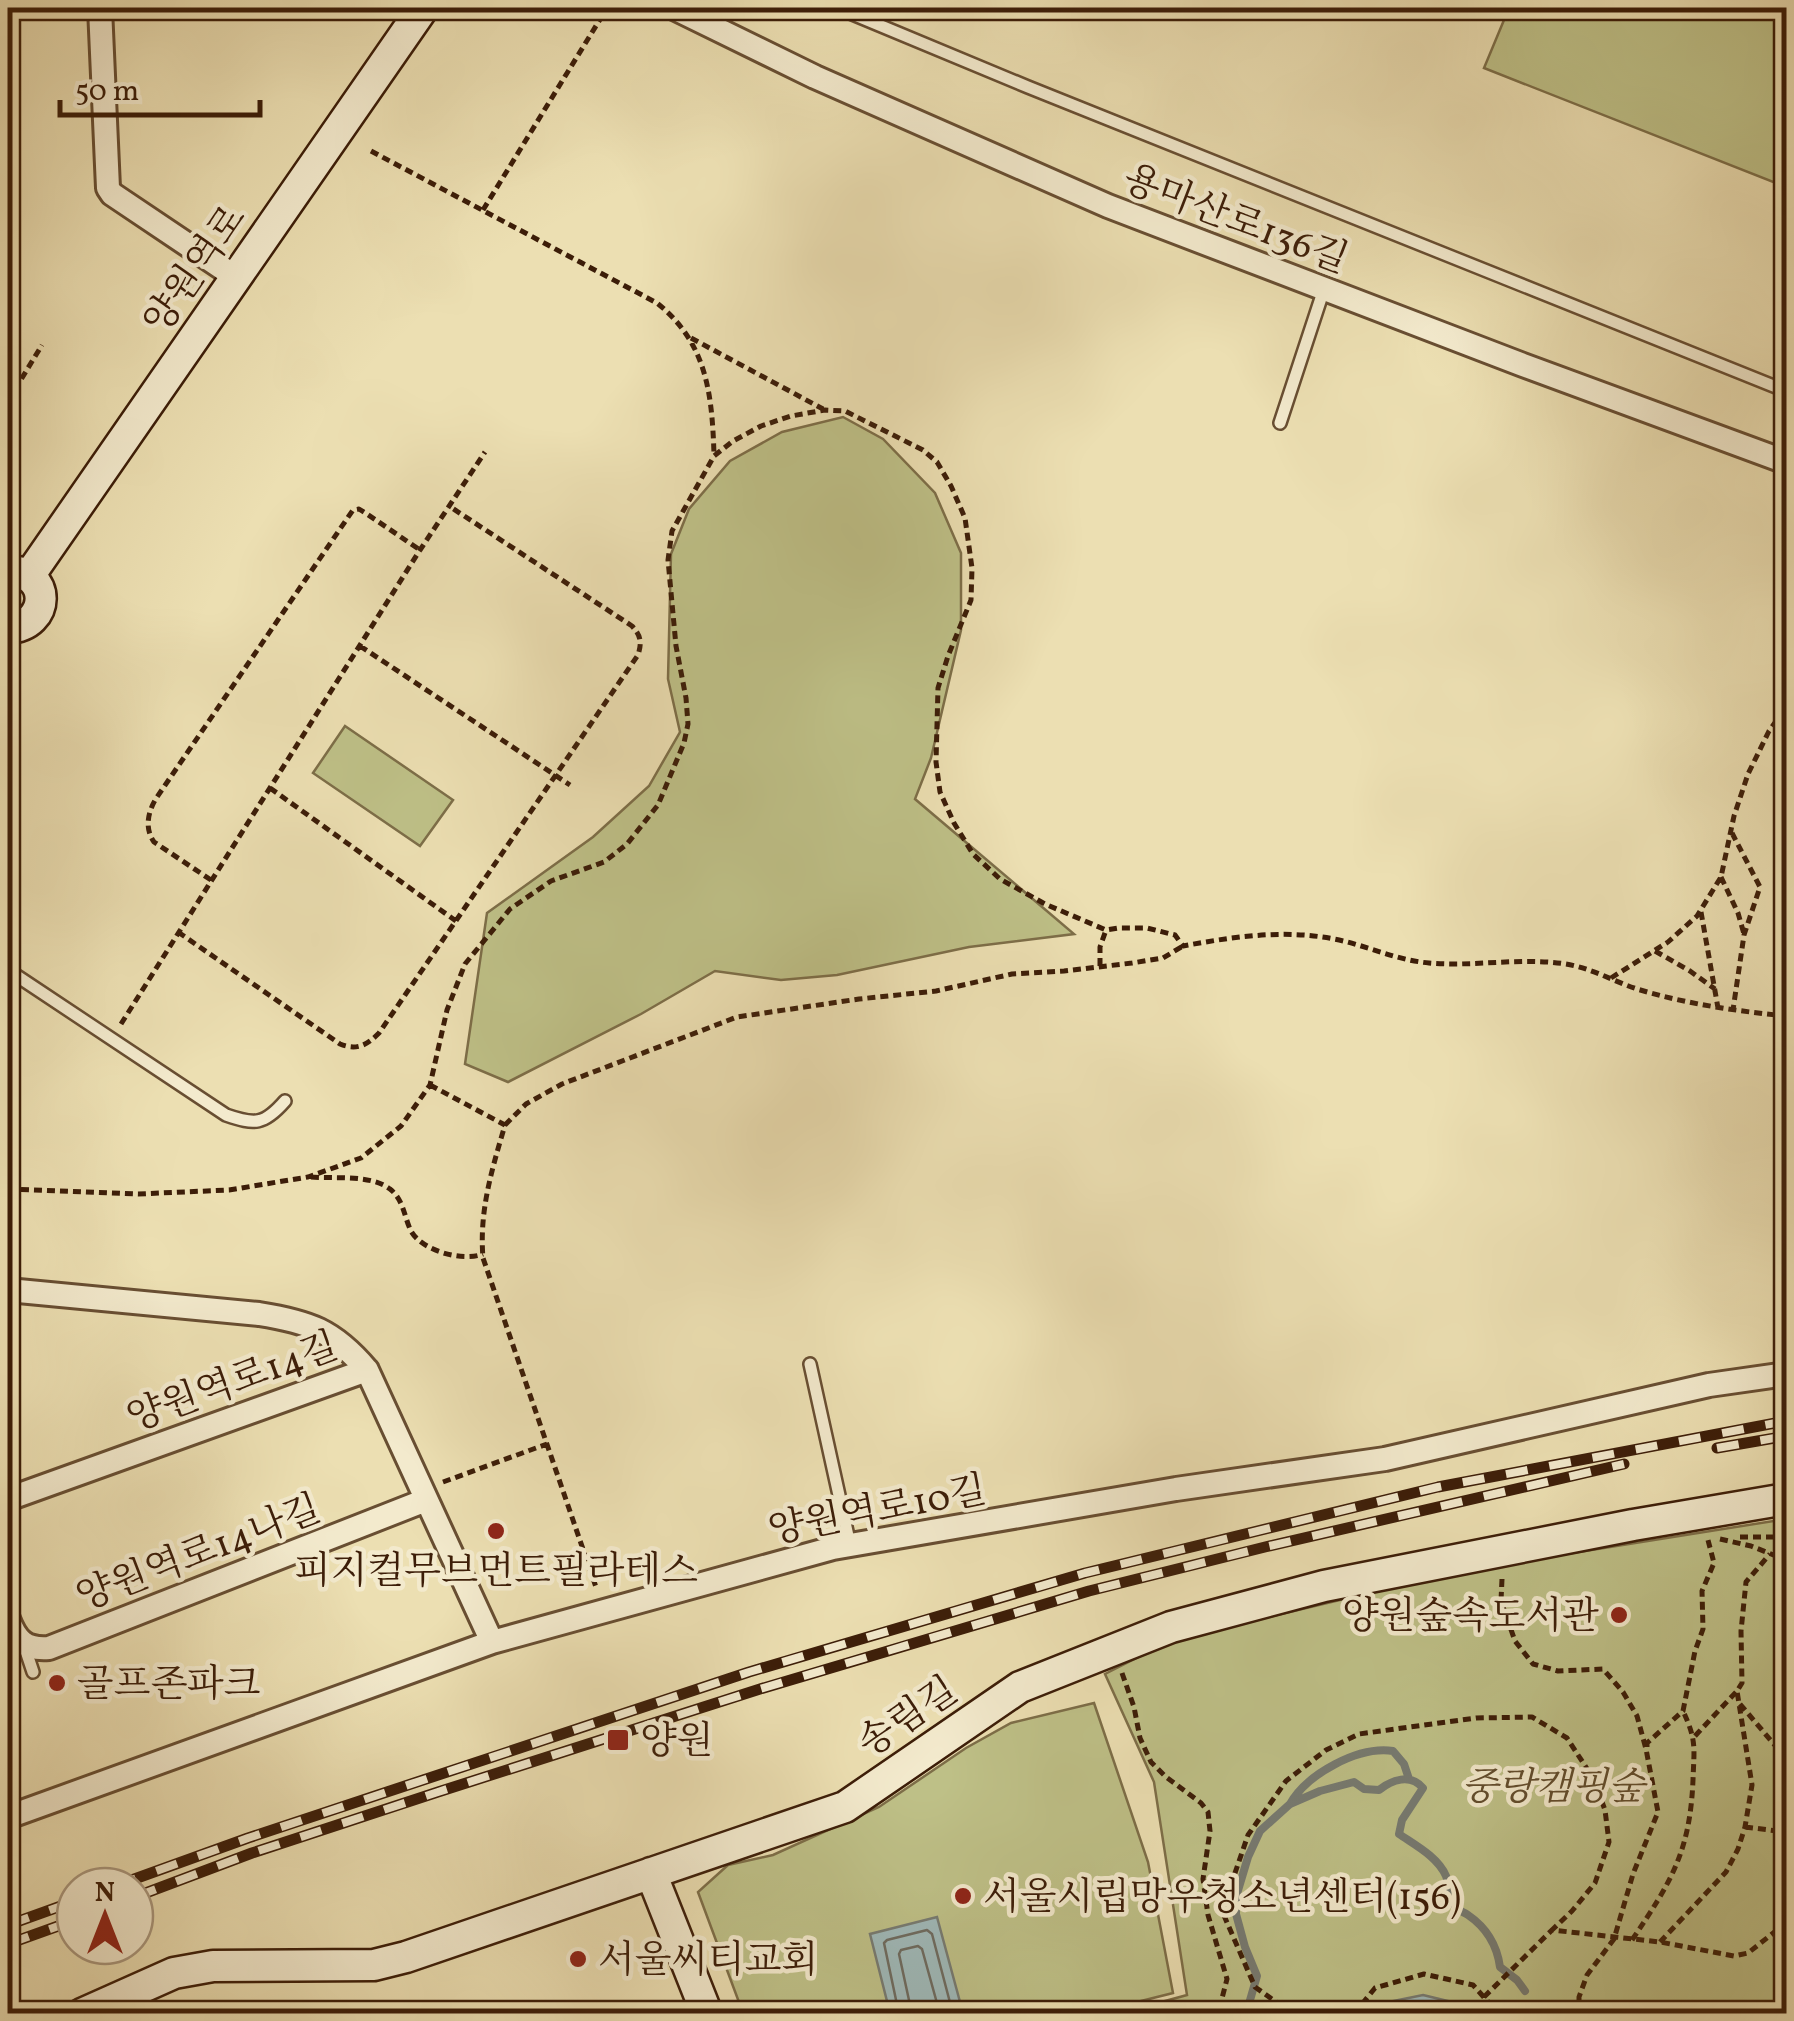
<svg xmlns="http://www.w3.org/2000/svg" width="1794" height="2021" font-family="Vollkorn,'Noto Serif KR',serif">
<rect width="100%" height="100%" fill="#ecdfb2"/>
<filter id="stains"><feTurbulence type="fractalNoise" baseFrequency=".002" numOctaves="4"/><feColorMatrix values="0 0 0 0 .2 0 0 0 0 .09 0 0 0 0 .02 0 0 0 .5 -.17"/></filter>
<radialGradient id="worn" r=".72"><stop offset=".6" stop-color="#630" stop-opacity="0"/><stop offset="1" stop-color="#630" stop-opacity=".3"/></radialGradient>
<path fill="#bec087" stroke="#7d6e48" stroke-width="2.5" d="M1509 8H1786V187L1484 68Z
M843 417 883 439 935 493 961 553V630L931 758 915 799 1074 934 969 947 837 975 781 980 715 971 641 1014 508 1082 465 1064 487 913 593 837 649 786 680 732 668 679 671 554 689 509 730 461 782 432Z
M345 726 453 800 420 846 313 773Z
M1786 1519V2013H1121L1187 1995 1154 1782 1105 1674 1172 1640 1411 1583 1484 1567Z
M1094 1703 1148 1862 1173 1993 1089 2014 743 2013 698 1892 728 1865 773 1855 879 1807 966 1748 1011 1723Z"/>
<path fill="#9fb9b9" stroke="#777b72" stroke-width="2.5" d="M937 1917 963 2013H890L870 1934Z
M1423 1995 1464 2005 1476 2013H1372L1384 2003Z"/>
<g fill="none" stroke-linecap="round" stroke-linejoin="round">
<path stroke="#6e6b60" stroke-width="2.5" d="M899 2014 884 1943 887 1940 927 1930 932 1934 953 2014
M912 2014 899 1954 901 1950 918 1946 922 1949 940 2014"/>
<path stroke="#777b72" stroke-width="8" d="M1290 1804C1307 1774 1358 1746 1393 1751L1404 1764 1409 1779
M1246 2014 1257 1976 1245 1947 1236 1914V1897L1248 1857 1260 1831 1290 1804 1320 1791 1354 1782 1364 1789 1379 1790C1392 1780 1410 1773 1423 1788L1402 1820 1399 1834C1415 1845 1438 1857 1446 1876 1450 1886 1447 1897 1455 1906 1460 1912 1462 1911 1468 1915 1487 1928 1497 1945 1500 1967L1517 1980 1525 1991"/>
<defs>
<path id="lane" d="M838 8 1028 87 1786 391
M1280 423 1324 289
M8 970 226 1115C255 1125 264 1125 285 1101
M810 1364 850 1545
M24 1645 33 1672"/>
<path id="street" d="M100 8 108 188 112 194 237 278
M674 8 815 77 1108 206 1523 365 1786 462
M8 1290 259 1314C309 1322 333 1330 367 1370L492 1642
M8 1499 367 1370
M8 1619C16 1640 25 1650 49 1648L426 1500
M8 1817 492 1642 833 1548 1176 1489 1385 1459 1709 1385 1786 1374"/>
<path id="secondary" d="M8 571C52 571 51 626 8 628
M29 576 423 8
M651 1873 707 2014
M82 2014 174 1973 213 1966 374 1965 406 1957 845 1807 1020 1687 1171 1627 1324 1586 1633 1525 1786 1499"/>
</defs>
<use href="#lane" stroke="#684e32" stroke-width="16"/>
<use href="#street" stroke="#684e32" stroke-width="28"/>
<use href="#secondary" stroke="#3c1d08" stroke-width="35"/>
<path stroke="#3c1d08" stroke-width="5" stroke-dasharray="8 5" stroke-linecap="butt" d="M371 151 657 303C707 343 712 394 714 454
M483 210 607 8
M691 338 823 409
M8 401 42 345
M360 646 570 785
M270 788 456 921
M1732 833 1760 887 1744 935 1733 1010
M1721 877 1738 913 1744 934
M211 880 154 842C144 828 148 811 157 797L353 510 359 509 367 514 420 550
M1701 912 1718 1008
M178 932 340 1044C357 1051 367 1045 379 1033L638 655C642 642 641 636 632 626L449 506
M1655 951 1690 971 1715 989
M1100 966V947L1106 930
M1611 978 1668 942 1697 916 1721 877 1734 816 1748 774 1769 731 1786 707
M121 1024 420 550 485 452
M430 1085 505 1125C492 1169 479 1211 483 1258L597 1590
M505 1125 526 1104 562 1084 737 1017 859 999 936 991 1012 974 1064 971 1132 963 1163 958 1183 946
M311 1177C335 1179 370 1174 390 1189 404 1200 404 1217 411 1231 422 1251 463 1262 483 1254
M8 1189 138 1194 229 1190 308 1177 361 1158 401 1126 430 1085 447 1010 465 964 510 909 551 881 604 862 627 844 658 805 684 743 688 724 686 698 676 646 668 560 672 531 714 456 733 441 761 426 791 416 825 410 845 411 923 450 937 462 951 486 965 518 972 568 971 600 948 656 938 688 936 762 940 792 954 823 973 854 1000 879 1045 904 1106 930 1118 928H1147L1175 935 1183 946C1232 937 1283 929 1334 939 1366 945 1395 960 1429 963 1474 967 1520 957 1566 964 1591 968 1613 981 1637 989 1686 1004 1736 1011 1786 1016
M443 1482 547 1444
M1740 1537H1786
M1720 1539 1751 1546 1786 1560
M1502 1579 1501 1601 1515 1641 1533 1664 1558 1671 1603 1669 1623 1692 1637 1716 1646 1749 1658 1812 1633 1874 1614 1939 1587 1975 1579 1997V2014
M1122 1673 1134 1707 1140 1738 1151 1762 1166 1777 1201 1803 1208 1812 1210 1831 1203 1879 1208 1915 1227 1979 1218 2014
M1740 1704 1778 1749
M1695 1736 1737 1691
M1647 1747V1743L1683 1711 1695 1651 1703 1629 1702 1591 1714 1563 1708 1540
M1786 1760 1782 1767 1786 1881
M1782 1767 1778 1749 1784 1705 1786 1703
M1745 1827 1786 1832
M1632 1940C1671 1882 1690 1852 1693 1780 1694 1748 1697 1741 1683 1711
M1660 1942 1726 1872 1738 1849 1745 1827 1752 1785 1737 1691 1742 1683 1741 1631 1746 1582 1770 1554
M1484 1997 1552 1930
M1293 2014 1255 1987 1222 1911 1248 1835 1286 1781 1326 1750 1359 1734 1476 1718 1532 1717 1567 1738 1593 1778 1605 1810 1609 1842 1595 1883 1572 1911 1552 1930 1660 1942 1734 1956 1748 1953 1786 1923
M1354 2014 1375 1988 1424 1974 1473 1985 1499 2014"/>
<use href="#lane" stroke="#f3eacd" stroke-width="11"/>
<use href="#street" stroke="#f3eacd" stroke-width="22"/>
<use href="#secondary" stroke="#f3eacd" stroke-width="30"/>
<defs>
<path id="rail" d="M1717 1448 1786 1436
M115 1886 248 1838 749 1672 1085 1573 1438 1487 1786 1421
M135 1897 252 1853 438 1792 760 1689 1089 1591 1265 1547 1624 1464
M8 1925 75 1901
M8 1944 75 1920"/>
</defs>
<use href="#rail" stroke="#3c1d08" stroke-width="11"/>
<use href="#rail" stroke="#f3eacd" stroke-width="8" stroke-dasharray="22" stroke-linecap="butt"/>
</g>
<g fill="#8f2418" stroke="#f3eacd" stroke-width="4">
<circle cx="496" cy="1531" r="10"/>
<circle cx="1619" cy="1615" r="10"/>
<circle cx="57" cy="1683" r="10"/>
<rect x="606" y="1728" width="24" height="24" rx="5"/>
<circle cx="963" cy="1896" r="10"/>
<circle cx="578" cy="1959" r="10"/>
</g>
<g text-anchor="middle" stroke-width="9" stroke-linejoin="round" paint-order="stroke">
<g font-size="38" fill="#3c1d08" stroke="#f3eacd">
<text transform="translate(1236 218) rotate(21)" y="13">용마산로136길</text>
<text transform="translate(194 269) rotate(-55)" y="13">양원역로</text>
<text transform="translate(232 1381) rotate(-20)" y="13">양원역로14길</text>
<text transform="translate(877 1509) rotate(-11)" y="13">양원역로10길</text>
<text transform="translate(198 1552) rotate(-21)" y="13">양원역로14나길</text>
<text transform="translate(907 1716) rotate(-34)" y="13">송림길</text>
</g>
<g font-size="38" fill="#3c1d08" stroke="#f3eacd" text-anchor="start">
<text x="496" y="1583" text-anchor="middle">피지컬무브먼트필라테스</text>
<text x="1599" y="1628" text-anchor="end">양원숲속도서관</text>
<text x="77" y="1696">골프존파크</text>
<text x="640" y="1753">양원</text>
<text x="983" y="1909">서울시립망우청소년센터(156)</text>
<text x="598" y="1972">서울씨티교회</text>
</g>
<g font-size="38" font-style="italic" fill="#634e2e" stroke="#f3eacd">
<text x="1553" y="1799">중랑캠핑숲</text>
</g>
</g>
<rect width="1794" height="2021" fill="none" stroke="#ecdfb2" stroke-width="40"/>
<rect x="10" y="10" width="1774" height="2001" fill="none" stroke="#3c1d08" stroke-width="5"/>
<rect x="20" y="20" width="1754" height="1981" fill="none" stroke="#3c1d08" stroke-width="2.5"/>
<g transform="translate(105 1916)"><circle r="48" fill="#f3eacd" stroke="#aa987e" stroke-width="2.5"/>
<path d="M0-8L18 38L0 25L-18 38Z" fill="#8f2418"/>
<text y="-15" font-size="28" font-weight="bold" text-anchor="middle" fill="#3c1d08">N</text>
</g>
<path d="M60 100v15h200v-15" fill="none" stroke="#3c1d08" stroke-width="5"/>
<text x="75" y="100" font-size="30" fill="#3c1d08" stroke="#f3eacd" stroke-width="8" paint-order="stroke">50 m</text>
<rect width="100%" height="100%" filter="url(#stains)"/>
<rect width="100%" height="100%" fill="url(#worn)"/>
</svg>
